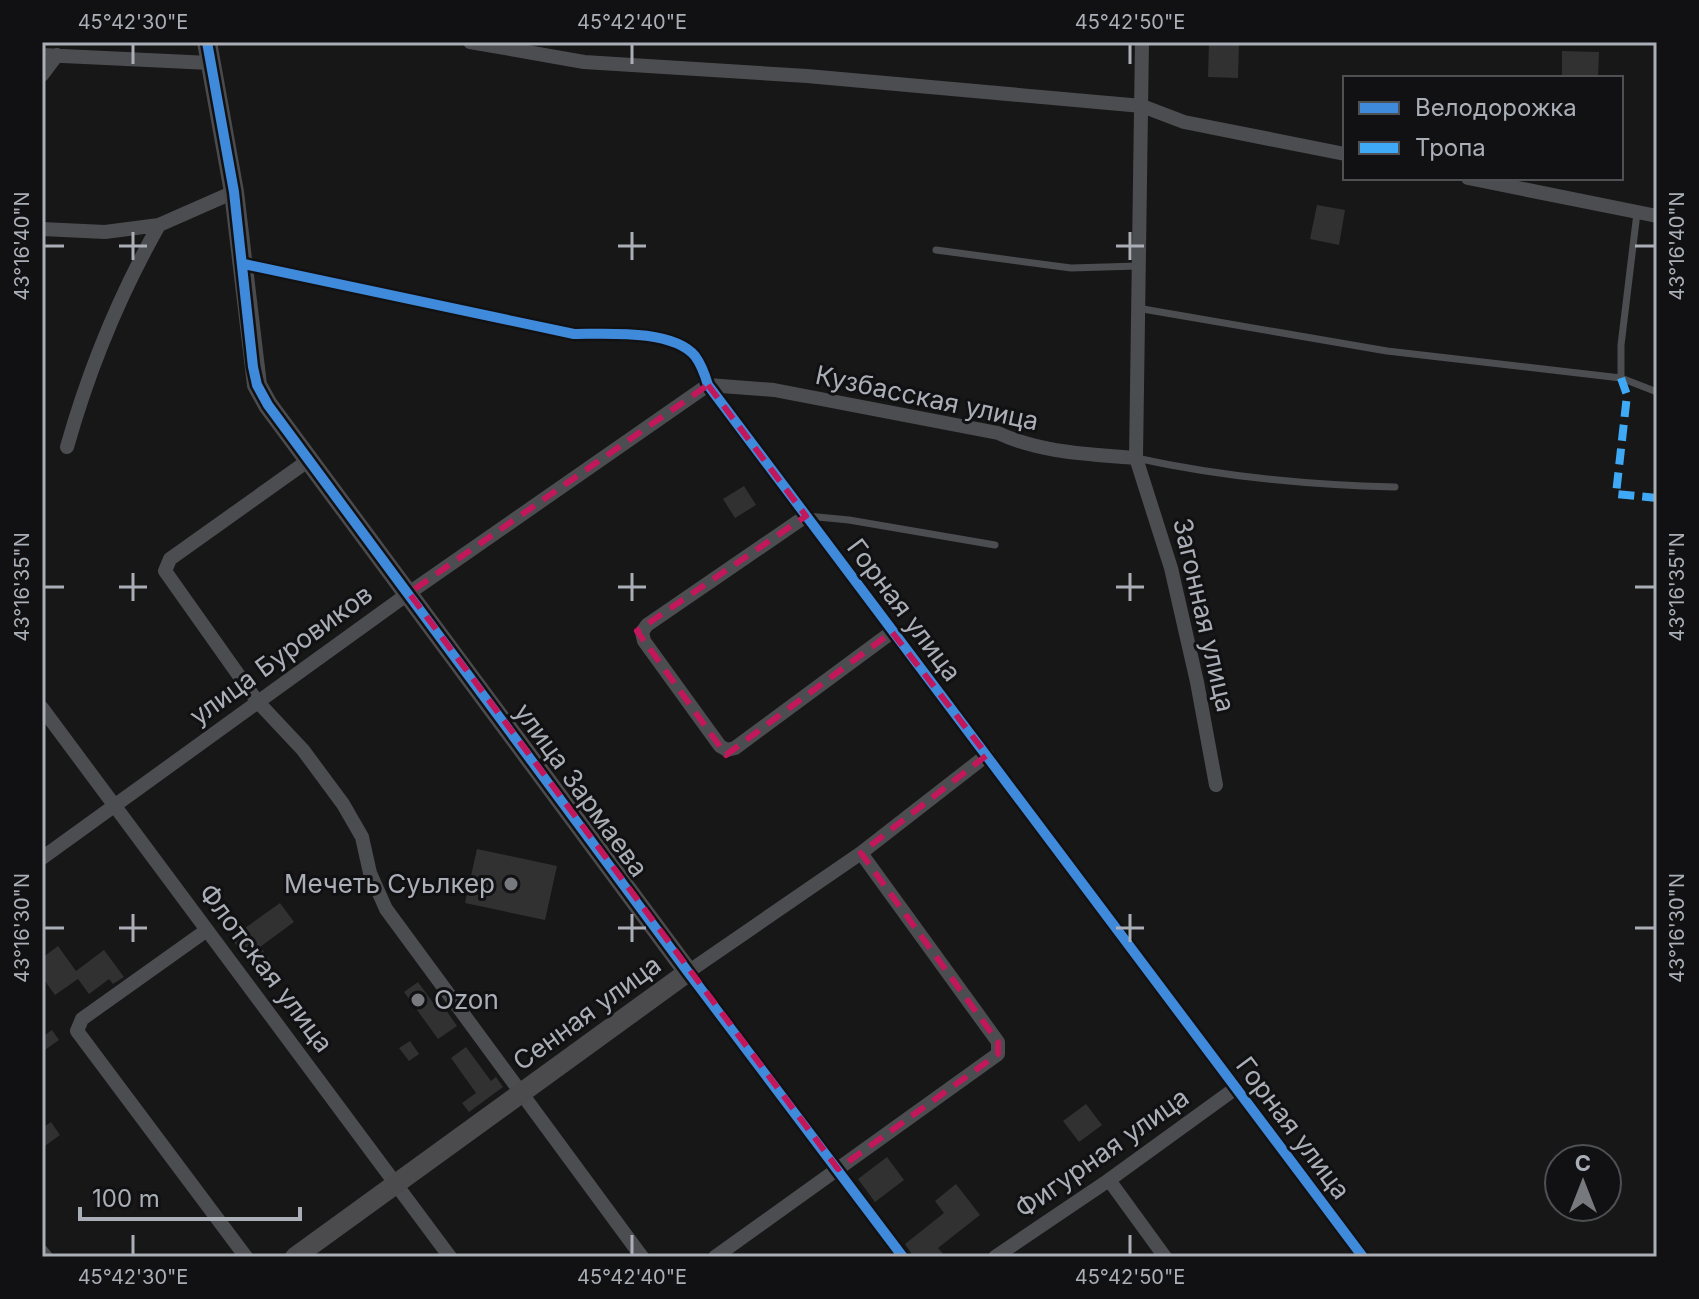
<svg xmlns="http://www.w3.org/2000/svg" width="1699" height="1299" font-family="Inter,sans-serif">
<rect width="100%" height="100%" fill="#171717"/>
<path fill="#313132" d="M1209 42H1239L1238 78 1208 77Z
M1562 51 1599 52 1598 78H1562Z
M1317 205 1345 210 1339 245 1310 239Z
M744 486 756 505 735 518 723 499Z
M477 849 557 866 545 920 465 903Z
M280 903 294 922 260 947 274 965 259 976 231 938Z
M58 946 76 971 104 950 124 977 113 984 109 979 89 994 78 979 55 995 42 977V958Z
M418 982 434 1004 439 1000 457 1026 438 1039 404 992Z
M52 1030 59 1040 42 1052V1037Z
M410 1041 419 1054 409 1061 399 1048Z
M466 1047 491 1081 496 1077 503 1087 469 1112 462 1103 476 1093 451 1058Z
M1086 1104 1102 1125 1079 1142 1063 1121Z
M51 1122 60 1135 42 1148V1128Z
M887 1157 904 1180 875 1202 858 1179Z
M956 1184 980 1215 938 1248 946 1257H914L905 1244 944 1213 935 1201Z"/>
<g fill="none" stroke-linecap="round" stroke-linejoin="round">
<path stroke="#4c4d50" stroke-width="7" d="M936 250 1071 268 1138 266
M1137 308 1387 351 1621 378 1657 392
M1621 378V345L1637 213
M1136 458C1222 477 1308 485 1395 487
M807 516 849 520 995 545"/>
<path stroke="#4c4d50" stroke-width="14" d="M470 42 584 62 807 76 1142 106 1184 122 1345 154
M1142 42 1136 458 1171 568 1197 682 1216 785
M42 55 210 63
M42 75 57 55
M1468 178 1657 216
M42 229 105 232 159 225 234 192
M244 264 574 334C606 334 672 329 695 356 701 364 705 375 708 385L1363 1257
M67 447C89 369 119 296 159 225
M309 460 170 559 165 571 257 701 303 750 343 804 362 837 370 873 386 909 642 1257
M806 516 647 625 642 632 644 641 720 746 727 750 735 748 892 632
M42 708 450 1257
M42 858 409 593 708 385 774 390 998 433C1041 453 1089 454 1136 458
M207 930 82 1019 77 1031 246 1257
M1109 1180 1165 1257
M42 1252 46 1257
M715 1257 998 1054V1042L861 853
M903 1257 688 972 861 853 987 755
M995 1257 1109 1180 1236 1088"/>
<path stroke="#4b4b4d" stroke-width="20" d="M207 42 234 192 257 385 268 405 688 972 295 1257"/>
<path stroke="#3fa9f5" stroke-width="8" stroke-dasharray="16 8" stroke-linecap="butt" d="M1621 378 1627 395 1616 494 1657 498"/>
<defs>
<path id="cycleway" d="M207 42 234 192 253 367 257 385 268 405 688 972 903 1257
M244 264 574 334C606 334 672 329 695 356 701 364 705 375 708 385L1363 1257"/>
</defs>
<use href="#cycleway" stroke="#111113" stroke-width="15"/>
<use href="#cycleway" stroke="#408adc" stroke-width="10"/>
</g>
<path fill="none" stroke="#c2185b" stroke-width="6" stroke-dasharray="16 10" stroke-linejoin="round" d="M708 385 806 516 637 631 726 755 892 632 987 755 861 853 998 1042V1054L838 1169 409 593Z"/>
<path fill="none" stroke="#aaaeb6" stroke-width="3" d="M133 44V64M632 44V64M1130 44V64M133 232V260M632 232V260M1130 232V260M44 246H64M119 246H147M618 246H646M1116 246H1144M1635 246H1655M133 573V601M632 573V601M1130 573V601M44 587H64M119 587H147M618 587H646M1116 587H1144M1635 587H1655M133 914V942M632 914V942M1130 914V942M44 928H64M119 928H147M618 928H646M1116 928H1144M1635 928H1655M133 1235V1255M632 1235V1255M1130 1235V1255"/>
<g fill="#77797e" stroke="#111113" stroke-width="3">
<circle cx="511" cy="884" r="8"/>
<circle cx="418" cy="1000" r="8"/>
</g>
<g text-anchor="middle" stroke-width="6" stroke-linejoin="round" paint-order="stroke">
<g font-size="26" fill="#aaaeb6" stroke="#111113">
<text transform="translate(927 398) rotate(12)" y="9">Кузбасская улица</text>
<text transform="translate(904 610) rotate(53)" y="9">Горная улица</text>
<text transform="translate(1204 615) rotate(77)" y="9">Загонная улица</text>
<text transform="translate(281 655) rotate(-36)" y="9">улица Буровиков</text>
<text transform="translate(581 790) rotate(54)" y="9">улица Зармаева</text>
<text transform="translate(266 968) rotate(53)" y="9">Флотская улица</text>
<text transform="translate(587 1013) rotate(-36)" y="9">Сенная улица</text>
<text transform="translate(1293 1128) rotate(53)" y="9">Горная улица</text>
<text transform="translate(1102 1153) rotate(-35)" y="9">Фигурная улица</text>
</g>
<g font-size="26" fill="#aaaeb6" stroke="#111113" text-anchor="end">
<text x="495" y="893">Мечеть Суьлкер</text>
<text x="434" y="1009" text-anchor="start">Ozon</text>
</g>
</g>
<rect width="1699" height="1299" fill="none" stroke="#111113" stroke-width="88"/>
<rect x="1343" y="76" width="280" height="104" fill="#111113" stroke="#4e5054" stroke-width="2"/>
<rect x="1359" y="102" width="40" height="12" fill="#408adc" stroke="#4e5054" stroke-width="2"/>
<text x="1415" y="116" font-size="24" fill="#aaaeb6">Велодорожка</text>
<rect x="1359" y="142" width="40" height="12" fill="#3fa9f5" stroke="#4e5054" stroke-width="2"/>
<text x="1415" y="156" font-size="24" fill="#aaaeb6">Тропа</text>
<g transform="translate(1583 1183)"><circle r="38" fill="#111113" stroke="#4e5054" stroke-width="2"/>
<path d="M0-6L14 30L0 20L-14 30Z" fill="#77797e"/>
<text y="-12" font-size="22" font-weight="bold" text-anchor="middle" fill="#aaaeb6">С</text>
</g>
<path d="M80 1207v12h220v-12" fill="none" stroke="#aaaeb6" stroke-width="4"/>
<text x="92" y="1207" font-size="24" fill="#aaaeb6" stroke="#111113" stroke-width="6" paint-order="stroke">100 m</text>
<rect x="44" y="44" width="1611" height="1211" fill="none" stroke="#aaaeb6" stroke-width="3"/>
<g font-size="20" text-anchor="middle" fill="#aaaeb6">
<text x="133" y="29">45°42'30"E</text>
<text x="632" y="29">45°42'40"E</text>
<text x="1130" y="29">45°42'50"E</text>
<text transform="translate(22 246) rotate(-90)" y="7">43°16'40"N</text>
<text transform="translate(1677 246) rotate(-90)" y="7">43°16'40"N</text>
<text transform="translate(22 587) rotate(-90)" y="7">43°16'35"N</text>
<text transform="translate(1677 587) rotate(-90)" y="7">43°16'35"N</text>
<text transform="translate(22 928) rotate(-90)" y="7">43°16'30"N</text>
<text transform="translate(1677 928) rotate(-90)" y="7">43°16'30"N</text>
<text x="133" y="1284">45°42'30"E</text>
<text x="632" y="1284">45°42'40"E</text>
<text x="1130" y="1284">45°42'50"E</text>
</g>
</svg>
